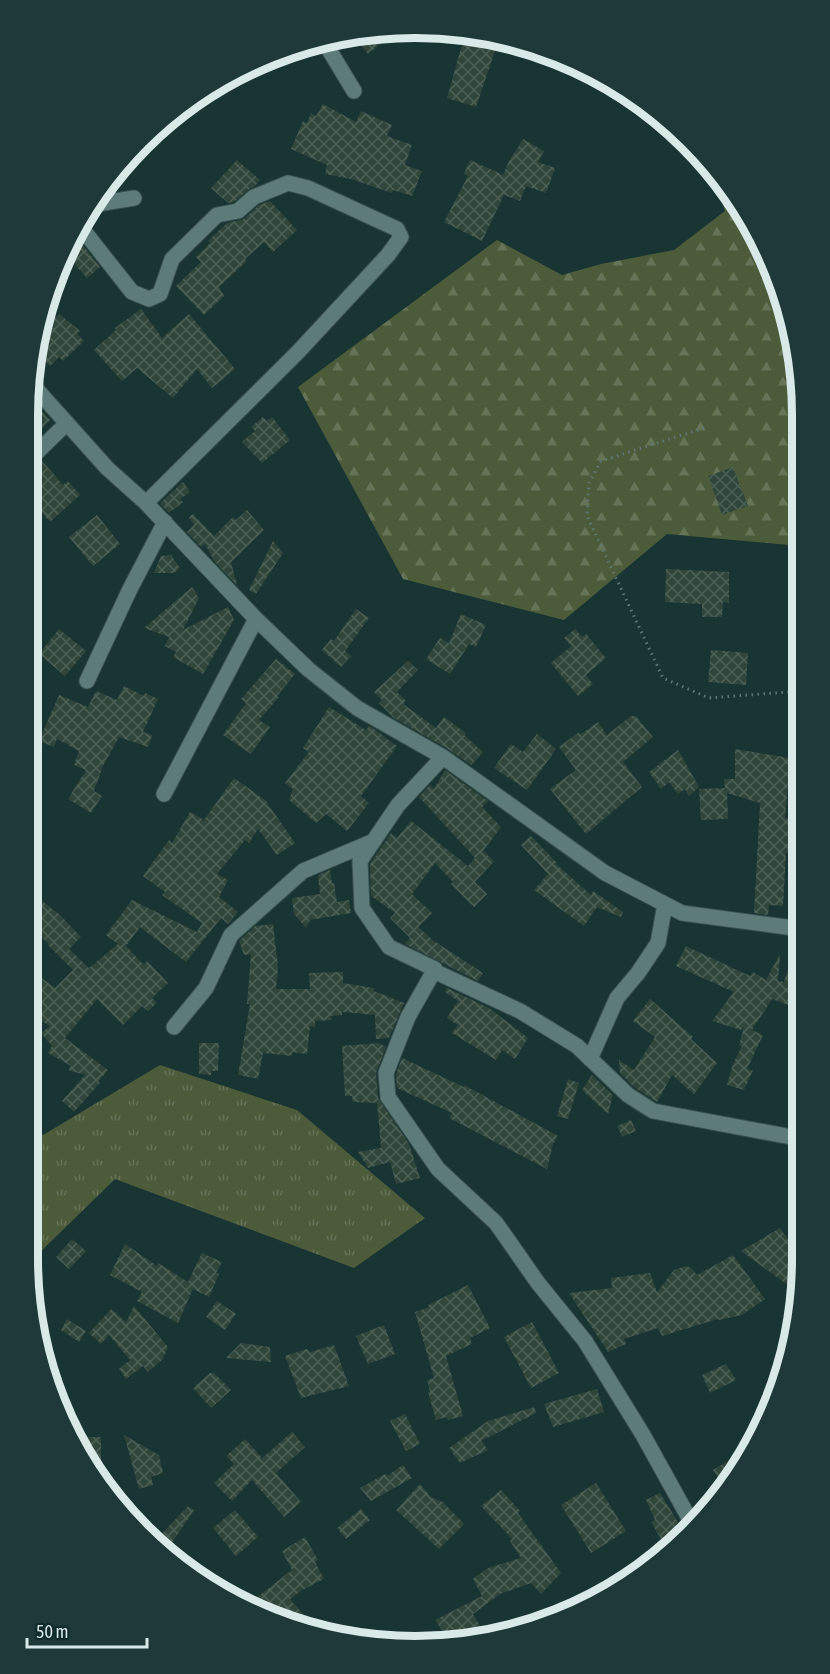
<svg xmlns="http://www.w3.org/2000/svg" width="830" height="1674" font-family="'Asap Condensed',sans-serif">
<defs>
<pattern id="grass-tufts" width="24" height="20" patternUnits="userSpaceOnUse" patternTransform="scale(1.5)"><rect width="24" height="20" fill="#4c5b3a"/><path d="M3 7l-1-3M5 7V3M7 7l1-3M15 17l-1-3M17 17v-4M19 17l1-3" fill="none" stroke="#657356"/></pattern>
<pattern id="forest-firs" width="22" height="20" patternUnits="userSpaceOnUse" patternTransform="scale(1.5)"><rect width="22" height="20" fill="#4c5b3a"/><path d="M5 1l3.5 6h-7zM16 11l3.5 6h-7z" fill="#657356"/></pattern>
<pattern id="building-cross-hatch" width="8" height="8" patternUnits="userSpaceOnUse" patternTransform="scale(1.5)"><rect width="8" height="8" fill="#30463a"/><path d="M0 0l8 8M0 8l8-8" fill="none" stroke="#4d6156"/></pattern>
</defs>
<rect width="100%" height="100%" fill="#183433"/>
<path fill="url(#grass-tufts)" d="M160 1065 297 1110 425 1218 354 1268 115 1179 28 1264 27 1124 43 1135Z"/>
<path fill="url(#forest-firs)" d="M711 167 723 179 774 267 800 365V546L667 534 564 620 403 579 298 387 497 240 562 275 601 264 674 250 725 211Z"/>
<path fill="url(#building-cross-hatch)" d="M393 34 368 54 356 39 374 37Z
M463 41 495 51 476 107 447 98Z
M323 104 356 122 361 111 392 125 387 136 412 145 405 165 422 171 412 196 393 190 392 193 351 179 325 174 327 165 291 149 303 121 307 123 311 113 316 116Z
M523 139 544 151 538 162 555 168 546 193 526 186 520 201 504 195 482 241 444 222 468 176 464 174 470 160 503 175 509 161Z
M237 160 260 180 255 186 248 190 234 202 228 203 211 188Z
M270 201 297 230 273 252 264 242 245 259 247 261 219 287 224 296 204 315 176 286 201 262 196 257 210 243 208 241 227 223 244 219 259 205Z
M74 234 100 267 87 278 64 253 67 244Z
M141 309 162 338 189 314 235 369 212 388 197 369 173 398 137 368 122 381 94 350 116 330 115 328Z
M49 310 56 318 59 314 80 331 77 334 84 341 63 361 59 357 50 366 37 355Z
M28 397 50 420 28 443Z
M263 417 267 421 272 417 290 440 262 463 242 442 255 431 251 427Z
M42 461 63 485 68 481 80 495 50 522 28 498V470L34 468Z
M733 467 748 506 722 515 708 476Z
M183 482 190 492 180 499 183 502 169 513 160 503Z
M247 510 264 530 231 562 237 585 215 562 205 544 201 547 187 532 194 525 189 517 193 514 214 536 233 517 236 520Z
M97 515 120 544 93 566 69 537Z
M273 541 283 553 256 594 249 590Z
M171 555 180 568 174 573H154L161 556Z
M666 569 729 572V603L723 602 722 617H702V604L665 602Z
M192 587 199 598 183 630 228 607 234 620 203 674 173 657 176 652 165 646 169 637 144 628Z
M356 609 369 618 345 651 351 656 341 667 322 650 331 639 334 641Z
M461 614 486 625 476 647 469 644 450 674 426 659 440 638 449 643Z
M59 629 86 651 65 676 39 654Z
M575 629 582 637 586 634 606 658 586 675 593 684 578 696 551 663 571 646 564 638Z
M711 650 748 653 746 685 708 682Z
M276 659 295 674 277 696 279 697 259 720 270 727 251 754 223 735 246 703 241 699Z
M408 661 418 670 397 692 406 701 403 704 436 728 444 717 466 733 464 735 483 752 471 765 448 749 394 718 379 703 382 700 374 692Z
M124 686 144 696 145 693 158 699 143 732 152 735 148 747 119 737 103 766 94 791 102 796 91 813 68 799 86 770 74 765 79 751 57 739 54 747 39 741 59 695 88 707 96 691 117 700Z
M329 707 366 730 369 726 371 727 397 746 361 796 369 803 347 831 326 814 316 823 289 800 293 789 285 783 309 752 303 748Z
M631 716H636L653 737 623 762 642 787 586 834 550 789 576 770 559 747 579 732 581 734 598 722 607 735Z
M537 734 556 749 527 790 494 768 511 744 523 752Z
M735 749 790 758 785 818H788V824L801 825V854L786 853 783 906 769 905 768 915 754 913 760 803 727 793 728 819 701 820 699 789 725 788 724 779H735Z
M678 750 699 787 689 796 685 789 678 794 669 782 661 789 649 772Z
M445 770 488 801 482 807 501 827 483 851 494 861 475 882 487 894 474 907 451 884 453 882 435 863 412 894 432 913 418 927 434 941 483 973 478 981 405 944 410 938 390 918 395 913 371 896 370 864 391 833 397 838 411 821 468 866 475 858 419 797 430 785 434 789Z
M234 778 265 800 295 843 277 855 258 829 249 843 245 840 217 874 228 880 219 897 238 912 228 924 221 918 186 962 140 927 126 946 144 965 147 961 168 983 152 998 157 1003 148 1011 142 1006 123 1025 97 999 65 1038 108 1070 98 1082 100 1083 74 1112 62 1101 85 1075 68 1070 71 1066 48 1053 52 1046 41 1033 50 1026 27 1013V967L55 988 73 970 48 945 49 944 27 925V891L40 901 41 900 60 915 81 937 69 949 89 968 118 944 106 935 132 900 197 932 202 923 162 895 165 892 143 876 169 840 172 843 190 812 204 820Z
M531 836 557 863 556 864 591 895 593 891 623 912 621 917 597 907 584 926 534 890 548 874 521 845Z
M330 870 332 883H334L337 902 349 900 351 913 310 920 306 928 294 914 292 898 320 894 318 875Z
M273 924 278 967 276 989H310L309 973 343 972V983L374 988V991L404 1003 389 1038 376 1039 375 1015 342 1012V1015L330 1016 332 1020 315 1021V1027L310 1026 307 1054 292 1052V1056L263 1053 258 1079 238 1075 250 1004H247L251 954 244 955 239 941 255 926Z
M686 946 750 976 753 972 766 980 780 954 778 981 784 982 792 955 798 956 793 1007 772 999 752 1030 763 1035 747 1069 753 1070 744 1090 727 1085 733 1064 745 1040 741 1046 739 1045 744 1027 741 1030 712 1021 734 992 676 966Z
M447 988 489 1008 528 1038 515 1059 502 1050 496 1060 452 1033 458 1025 447 1018 458 1001 445 992Z
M650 999 693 1037 691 1039 717 1063 694 1094 672 1075 657 1102 634 1087 620 1073 619 1060 634 1070 655 1037 633 1021Z
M199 1043H219L218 1071H211V1075L199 1074Z
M379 1043 386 1047 376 1073 378 1098 409 1144 420 1178 396 1184 390 1162 368 1168 358 1152 381 1148 377 1103 353 1102 352 1096H345L342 1046Z
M402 1058 464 1087V1085L558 1136 553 1144 547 1169 449 1118 452 1113 397 1088 396 1074Z
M592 1075 613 1095 608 1114 582 1090Z
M568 1079 579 1083 568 1119 557 1116Z
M631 1120 636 1131 622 1137 617 1126Z
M780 1228 802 1259V1284L800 1294 741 1251Z
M72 1239 86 1251 69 1269 56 1257Z
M125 1244 157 1266 158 1263 188 1282 202 1253 222 1262 216 1273 219 1274 209 1297 193 1289 178 1323 137 1301 142 1292 110 1275Z
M733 1255 765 1299 742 1315 719 1320 718 1319 662 1336 658 1328 624 1339 626 1344 608 1352 569 1293 612 1288 611 1278 650 1273 657 1292 674 1270 686 1266 691 1268 697 1275Z
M468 1285 490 1328 470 1338 472 1344 446 1356 463 1416 448 1420 447 1417 436 1420 428 1392 430 1391 427 1380 434 1378 415 1312 429 1307 428 1305Z
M217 1301 236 1314 225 1330 206 1317Z
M134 1306 168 1347 163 1359 148 1372 143 1366 126 1379 119 1369 130 1360 109 1335 101 1344 89 1333 111 1309 126 1322Z
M67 1319 86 1331 79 1342 61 1330Z
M532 1322 559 1373 531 1388 504 1337Z
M384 1325 395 1354 368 1364 356 1336Z
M241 1343 270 1347 271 1362 226 1358Z
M334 1345 349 1386 301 1398 285 1356 307 1349 310 1352Z
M726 1364 736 1380 710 1393 702 1375Z
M210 1373H214L231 1390 211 1408 193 1388Z
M597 1389 604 1412 553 1427 544 1404Z
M534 1407 536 1413 481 1441 488 1450 460 1463 449 1448 488 1421Z
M405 1414 420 1444 406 1451 390 1421Z
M292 1432 305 1447 276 1473 301 1502 284 1517 252 1480 232 1501 214 1483 234 1464 226 1456 245 1439 262 1458Z
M124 1435 159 1455 163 1473 151 1477 153 1485 139 1489Z
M85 1437H101V1461H89L85 1454Z
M751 1447V1448L723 1486 713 1470Z
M403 1465 412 1478 371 1501 360 1488 385 1474 387 1476Z
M596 1483 626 1531 591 1553 561 1505Z
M420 1484 432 1498 443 1502 464 1524 439 1549 396 1510Z
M501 1490 520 1511 518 1513 561 1573 541 1594 531 1583 500 1594 473 1614 483 1631 478 1633 482 1639 465 1644 451 1643 435 1620 482 1596 473 1579 488 1568 521 1558 510 1541 512 1539 481 1506Z
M660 1493 686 1535 667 1549 651 1522 655 1520 646 1500Z
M188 1506 194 1510 168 1549 157 1539Z
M361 1509 370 1520 346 1539 337 1528Z
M235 1510 258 1537 236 1556 213 1528Z
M305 1537 318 1560 315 1562 324 1579 302 1590 290 1599 317 1631 247 1605 292 1570 282 1551Z"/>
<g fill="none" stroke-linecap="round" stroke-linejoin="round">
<defs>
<path id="street" d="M325 43 354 91
M97 204 134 198
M80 226 132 292 149 299 160 294 172 259 217 215 238 211 254 197 288 183 308 188 397 229 401 237 388 255 298 352 146 503
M30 382 107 468 146 503 256 619 308 669 357 708 443 757 605 873 682 913 801 929
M28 461 67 423
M87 681 130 589 165 522
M443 757 398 805 360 861 362 908 389 947 435 969 436 972 520 1011 577 1046 628 1095 653 1111 802 1139
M164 794 256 619
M435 969 408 1017 386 1073 388 1097 438 1169 496 1223 538 1283 585 1341 643 1435 694 1527
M174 1027 206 988 231 935 303 871 374 841
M590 1059 617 998 638 973 658 943 665 904"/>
</defs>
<use href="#street" stroke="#395150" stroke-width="17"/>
<path stroke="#607877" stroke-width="3" stroke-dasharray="1.5 4.5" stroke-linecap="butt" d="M704 428 601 461 589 483 587 516 663 678 709 698 801 691"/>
<use href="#street" stroke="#5d7b79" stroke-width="15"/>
</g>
<path d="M0 0H830V1674H0ZM415 38H415A377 377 0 0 1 792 415V1259A377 377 0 0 1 415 1636H415A377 377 0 0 1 38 1259V415A377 377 0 0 1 415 38Z" fill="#1e3938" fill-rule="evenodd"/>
<path fill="none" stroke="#d9e9e8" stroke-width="8" d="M415 38H415A377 377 0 0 1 792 415V1259A377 377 0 0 1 415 1636H415A377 377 0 0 1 38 1259V415A377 377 0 0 1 415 38Z"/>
<path d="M27 1638v9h120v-9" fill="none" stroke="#d9e9e8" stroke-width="3"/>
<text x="36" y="1638" font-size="18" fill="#d9e9e8" stroke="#0e2a29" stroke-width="4.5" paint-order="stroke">50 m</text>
</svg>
